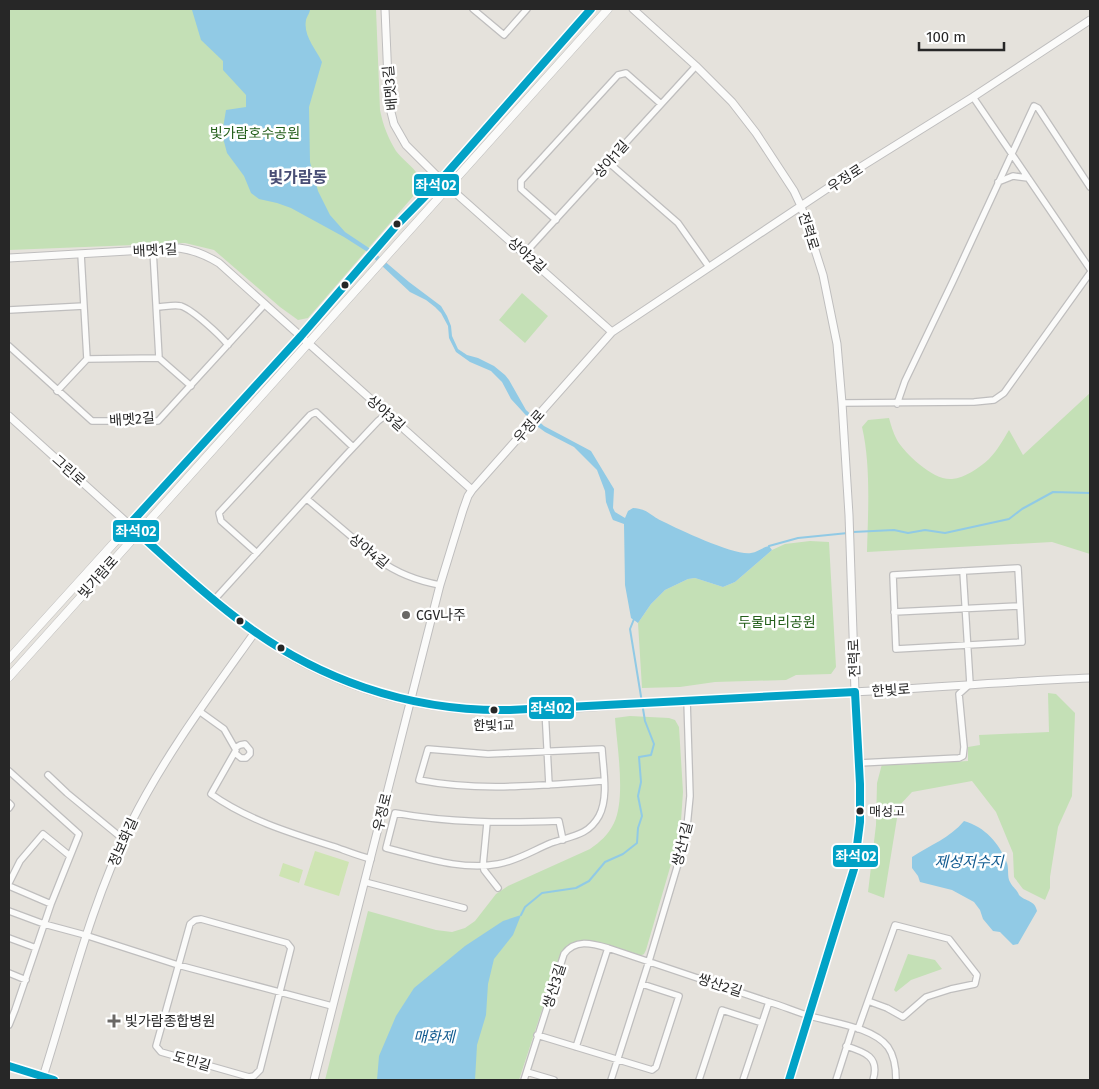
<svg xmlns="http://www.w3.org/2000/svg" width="1099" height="1089" font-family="'Fira Sans','Noto Sans KR',sans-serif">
<rect width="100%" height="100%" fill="#e5e2dc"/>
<path fill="#c4e0b6" d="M9 9H376L380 110C383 125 388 138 396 151 404 162 421 171 422 186L308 318 298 320 280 307 214 250 185 243 9 250Z
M522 293 548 316 525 343 499 320Z
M1090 393V554L1052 542 867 552C868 513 871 465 862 427L868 420 889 418C891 425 893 433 897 440 905 454 934 481 952 479 965 478 979 468 989 459 997 451 1003 440 1009 430L1023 455Z
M810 541 829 542 836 667 831 674 796 675 786 680 715 682 680 687 642 688 638 623 651 604 665 590 688 579 695 578 723 587 735 582 772 550 785 544Z
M1048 693 1056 694 1075 713 1072 796 1058 827 1050 877V888L1045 900 1023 889 1014 877 1013 853 996 812 972 781 912 792 899 806 884 898 868 892 876 825 877 783 882 764 898 765 968 761V747L980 745 979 735 1049 732Z
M630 716 669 718 675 720 679 727 683 792 681 821 676 847 646 950 644 954 640 956C625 951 590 937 577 941 567 945 562 952 558 961L519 1080H325L368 911 436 930 452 932 465 928 475 921 496 894 508 886 590 849C600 842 608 835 614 823 626 798 617 746 615 718Z
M908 954 935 960 942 969 911 980 896 992 894 990Z"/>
<path fill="#cee4b3" d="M315 851 349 862 339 896 304 885Z
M283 863 303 870 299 883 279 876Z"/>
<path fill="#91cae5" d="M194 9H310C310 13 307 16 306 20 303 36 316 49 322 62L309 107 310 162 318 191 330 215 345 232 369 248 409 282 441 306 447 316 451 326 452 336 458 349 467 355 478 358 494 366 505 375 509 380 526 410 544 426 591 451 614 489 613 508 615 512 625 518 628 511 633 508C649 509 650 516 664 522 680 530 735 556 751 553 758 552 763 547 769 546L772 550 735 582 723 587 695 578 688 579 665 590 651 604 638 623 631 618 625 585 624 524 613 520 612 518 606 502 605 491 597 470 574 447 545 432 534 424 511 399 502 382 491 371 470 362 456 352 449 338 448 326 441 313 435 307 426 300 410 292 366 251 344 237 291 208 277 203 259 199 251 193 244 176 227 153 222 134 226 110 246 107V95L223 70V61L201 40 192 10Z
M964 821C985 827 999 843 1007 863 1009 869 1007 877 1010 882 1013 888 1016 888 1019 895 1026 902 1035 900 1037 911L1018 944 1013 945 1000 932 993 931 983 919 980 910 974 902 952 890 920 882 918 876 912 868V857C930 845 950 838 964 821Z
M521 915 513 935 494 959 488 984 486 1015 477 1045 475 1080H377L379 1056 396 1016 414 988 465 946 503 921Z"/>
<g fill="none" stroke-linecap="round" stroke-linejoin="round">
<path stroke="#91cae5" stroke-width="2" d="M853 532 894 530 908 533 925 530 945 533 1009 519 1022 509 1053 492 1090 493
M769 546 798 538 848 533
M521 915 525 907 542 893 576 888 589 881 605 862 623 854 637 843 638 828 642 816 638 796 641 782 639 757 651 755 654 744 645 721 630 629 634 619"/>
<defs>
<path id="minor" d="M473 9 504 35 527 9
M973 97 1090 269
M608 162 678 223 709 267
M998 182 1013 176 1028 178
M556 220 521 189V181L618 75 626 73 661 104
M153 250 159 358
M525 253 696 66
M81 254 87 359
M157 307C164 307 174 304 181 306 193 310 220 335 228 345
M9 310 84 306
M9 346 92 421H158L265 304
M57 391 87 359 159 358 191 386
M842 403 974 402 994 400 1004 393 1090 273
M897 404 905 381 953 281 1034 106 1038 108 1090 187
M307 499 379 560C397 573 418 581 440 585
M257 553 221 521 219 513 310 415 316 412 353 447
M1018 568 1022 642 896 649 893 575Z
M214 600 346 455 378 421 387 414
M894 612 1020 606
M545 709 549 785
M199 711 224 729 236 750 211 794C249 821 294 834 338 848 349 852 359 856 371 859
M235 748 240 745 245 744 250 750V754L246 758H241L235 753
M859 763 959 758 963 756 964 747 959 694 970 684 963 571
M9 771 79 834 51 904 15 1010 9 1025
M48 775 67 793 123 839
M9 803 11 805 9 808
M487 823 483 865 484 870 498 888
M563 840 559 821C504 823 450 823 395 813L386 848C423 857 461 871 498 864 517 861 534 850 551 843 571 836 588 836 599 816 609 797 603 769 602 749L488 754 428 749 419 780C480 792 542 785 603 781
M365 882 464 908
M9 883 20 861 43 834 70 856
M9 886 51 904
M9 911 44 924 85 935 178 965 332 1006
M201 919 287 943 291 948 260 1070 254 1076 249 1077 161 1052 156 1046 190 924 195 920Z
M9 938 36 948
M9 973 26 980
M769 1002C783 1006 796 1012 810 1016 833 1023 873 1027 888 1047 895 1057 896 1069 896 1080
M858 1029 895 925 949 939 977 975 975 984 951 989 926 997 903 1017 887 1008 868 1001
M537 1035 652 1070 656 1067 679 996 642 984
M846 1046C865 1052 880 1057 873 1080
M576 1047 608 948
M527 1072 554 1080
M524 1080 564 954C575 939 591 943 608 948L769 1002 743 1080
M611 1080 649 961 686 837 690 796 687 700
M699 1080 722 1010 762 1023
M836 1080 853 1027"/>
<path id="tertiary" d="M385 9 389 104 394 124 406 145 441 180 612 332
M633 9 696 66 732 102 756 133 794 191 801 206 823 275 837 344 842 403 849 515 855 692 860 784V822L851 882 789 1080
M9 258 179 248C194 250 206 255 219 263L472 490
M9 416C65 466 120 517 176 567 217 602 256 638 304 663 356 690 415 707 474 710 547 713 621 704 693 700 747 698 800 696 853 692 932 688 1011 681 1090 678
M43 1077C70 992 91 903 131 823 165 755 211 694 255 632
M314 1080 440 585 463 510 468 496 472 490 612 332 843 178 973 97 1090 20"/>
<path id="secondary" d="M9 659 301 336 396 226 441 180 591 9
M9 677 608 9
M9 1066 54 1080"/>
</defs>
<use href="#minor" stroke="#bfbebe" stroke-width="8"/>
<use href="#tertiary" stroke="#bfbebe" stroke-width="9"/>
<use href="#secondary" stroke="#bfbebe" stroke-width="9"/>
<use href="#minor" stroke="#fbfbfa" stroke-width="5.5"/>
<use href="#tertiary" stroke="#fbfbfa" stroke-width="7"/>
<use href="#secondary" stroke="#fbfbfa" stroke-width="8"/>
<defs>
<path id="bus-1" d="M591 9 441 180 396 226 301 336 129 525C164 556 198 589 235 617 314 679 409 712 510 710L855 692 860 784V822L854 869 789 1080
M9 1066 54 1080"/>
</defs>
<use href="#bus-1" stroke="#fff" stroke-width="11"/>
<use href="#bus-1" stroke="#02a2c6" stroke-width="8"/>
</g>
<g fill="#272727" stroke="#fff" stroke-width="2">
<circle cx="397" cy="224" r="4.5"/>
<circle cx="345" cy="285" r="4.5"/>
<circle cx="240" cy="621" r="4.5"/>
<circle cx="281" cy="648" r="4.5"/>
<circle cx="494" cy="710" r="4.5"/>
<circle cx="860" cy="811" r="4.5"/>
</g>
<g fill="#6a6866" stroke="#fff" stroke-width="2">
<circle cx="406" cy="615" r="5"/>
<path d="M111.5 1013.5h5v5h5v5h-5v5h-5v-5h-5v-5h5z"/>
</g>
<g text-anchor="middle" stroke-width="5" stroke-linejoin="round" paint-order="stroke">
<g font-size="13" fill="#272727" stroke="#fff">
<text x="494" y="730">한빛1교</text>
<text x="869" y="816" text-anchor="start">매성고</text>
</g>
<g font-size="14" fill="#272727" stroke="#fff">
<text transform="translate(390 88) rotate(-95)" y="5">배멧3길</text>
<text transform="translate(611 159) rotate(-48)" y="5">상야1길</text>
<text transform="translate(845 178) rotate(-33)" y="5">우정로</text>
<text transform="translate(809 231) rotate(73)" y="5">전력로</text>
<text transform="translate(155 250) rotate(-3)" y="5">배멧1길</text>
<text transform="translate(527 255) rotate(42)" y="5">상야2길</text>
<text transform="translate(386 413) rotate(42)" y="5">상야3길</text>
<text transform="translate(132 419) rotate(-4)" y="5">배멧2길</text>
<text transform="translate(529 426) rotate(-49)" y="5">우정로</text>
<text transform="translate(69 470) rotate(42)" y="5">그린로</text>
<text transform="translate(369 551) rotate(39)" y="5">상야4길</text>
<text transform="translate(98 577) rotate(-48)" y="5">빛가람로</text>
<text transform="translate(854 658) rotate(-92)" y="5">전력로</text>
<text transform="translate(891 690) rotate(-4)" y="5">한빛로</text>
<text transform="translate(382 812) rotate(-76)" y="5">우정로</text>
<text transform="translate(123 842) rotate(-66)" y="5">정보화길</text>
<text transform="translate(682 844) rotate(-76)" y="5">쌍산1길</text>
<text transform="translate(720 985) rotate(18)" y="5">쌍산2길</text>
<text transform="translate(554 986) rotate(-72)" y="5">쌍산3길</text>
<text transform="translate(192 1061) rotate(16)" y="5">도민길</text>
</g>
<g font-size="14" fill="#245f1b" stroke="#fff">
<text x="255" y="138">빛가람호수공원</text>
<text x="777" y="627">두물머리공원</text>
</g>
<g font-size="14" fill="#272727" stroke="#fff" text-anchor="start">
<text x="416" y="620">CGV나주</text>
<text x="125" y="1026">빛가람종합병원</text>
</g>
<g font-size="15" font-style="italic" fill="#125b90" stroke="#fff">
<text x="969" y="867">제성저수지</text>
<text x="434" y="1042">매화제</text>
</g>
<g font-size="16" font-weight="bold" fill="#494e75" stroke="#fff">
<text x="298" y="183">빛가람동</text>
</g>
</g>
<g stroke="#fff" stroke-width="2">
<rect x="413" y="173" width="47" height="24" rx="5" fill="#02a2c6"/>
<rect x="112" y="519" width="48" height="24" rx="5" fill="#02a2c6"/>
<rect x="528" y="696" width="47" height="24" rx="5" fill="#02a2c6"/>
<rect x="832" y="844" width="47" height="24" rx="5" fill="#02a2c6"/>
</g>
<g font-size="14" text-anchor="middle" font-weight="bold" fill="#fff">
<text x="436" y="190">좌석02</text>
<text x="136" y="536">좌석02</text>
<text x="551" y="713">좌석02</text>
<text x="856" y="861">좌석02</text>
</g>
<rect width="1099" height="1089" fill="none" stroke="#272727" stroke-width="20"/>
<path d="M919 42v8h85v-8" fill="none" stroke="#272727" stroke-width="2.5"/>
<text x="926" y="42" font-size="15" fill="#272727" stroke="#ffffff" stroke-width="4" paint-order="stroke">100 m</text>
</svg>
